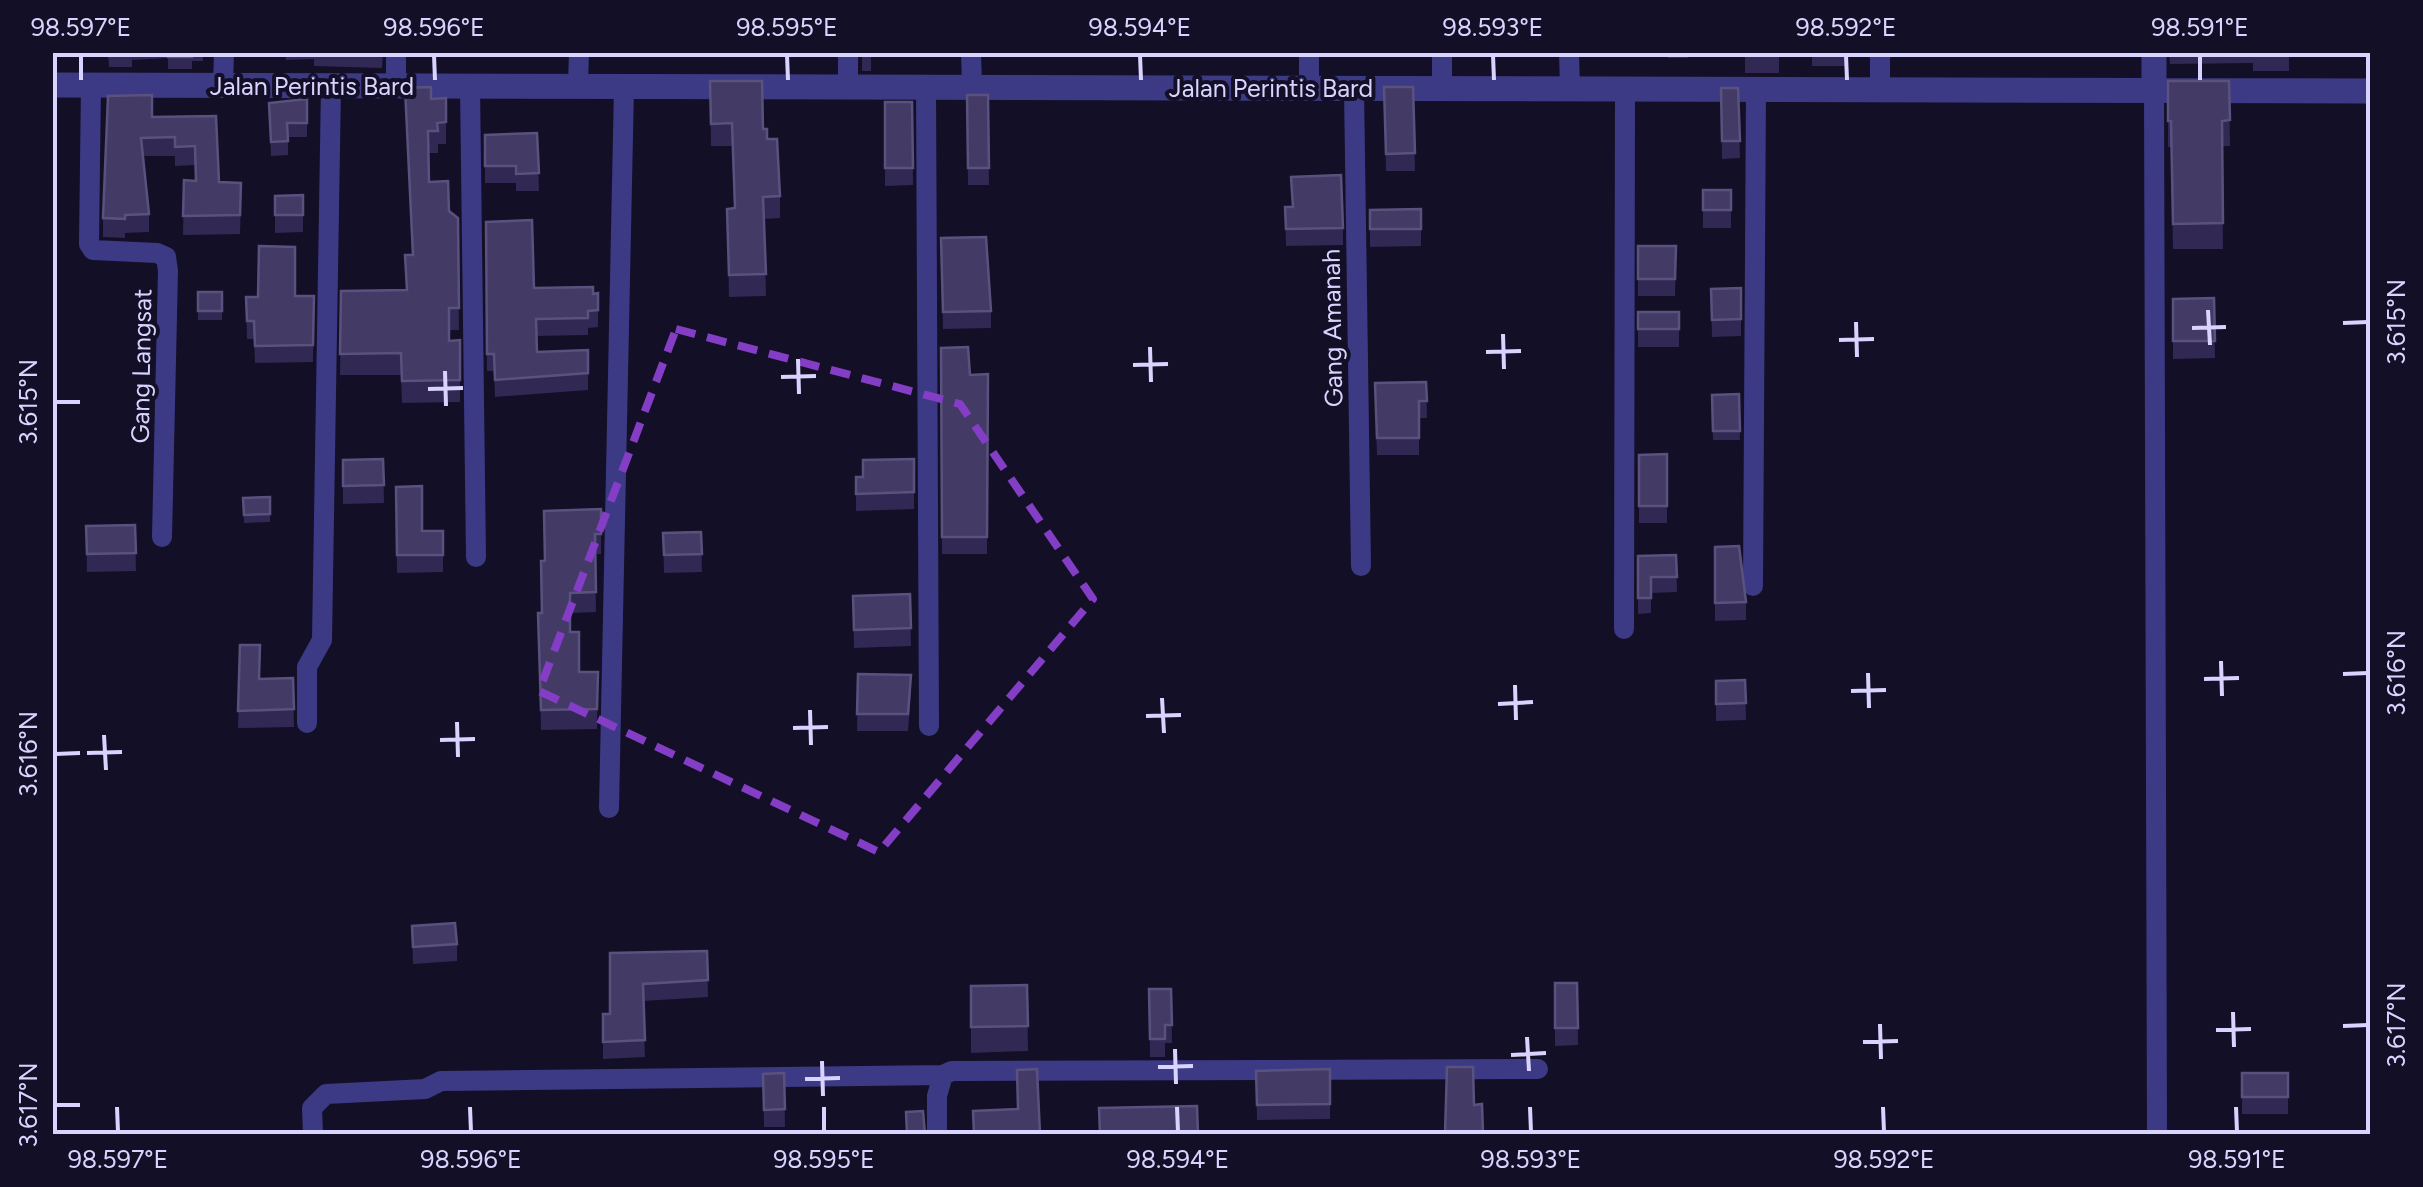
<svg xmlns="http://www.w3.org/2000/svg" width="2423" height="1187" font-family="Figtree,sans-serif">
<rect width="100%" height="100%" fill="#130f26"/>
<g fill="none" stroke-linecap="round" stroke-linejoin="round">
<path stroke="#3d3a85" stroke-width="20" d="M971 52 972 87
M1309 52V88
M1569 52 1570 89
M91 85 89 244 93 250 157 253 166 257 168 271 162 537
M223 85 224 52
M396 86V52
M470 86 476 557
M578 86 579 52
M848 87V52
M926 87 929 726
M1354 89 1361 566
M1442 89V52
M1880 90V52
M2154 90 2157 1134
M1753 586 1756 90
M1624 629 1625 89
M307 723V667L322 640 331 86
M609 808 624 87
M313 1134 312 1108 326 1094 425 1089 441 1081 943 1075 952 1071 1538 1069
M937 1134V1096L943 1075"/>
<path stroke="#3d3a85" stroke-width="25" d="M52 85 2370 91
M2154 90V52"/>
</g>
<path fill="#312854" d="M108 52H203V61H192V69H168V58L132 60V67H109Z
M285 52H383L382 68 314 66V59L286 60Z
M862 52H871V71H862Z
M1034 52H1064V55L1034 54Z
M1668 52H1688V58H1668Z
M1730 52H1779V73H1745V54H1730Z
M1812 52H1846L1845 66H1812Z
M2169 52H2289V71H2253V63L2170 64Z
M2324 52H2370V54L2324 55Z
M710 81 763 129 767 139 780 196V218L764 219 766 296 729 297 727 209 734 208 732 146H711Z
M2168 81H2229L2230 146H2222L2223 249H2173L2171 147H2168Z
M1384 87H1413L1415 171H1386Z
M405 88 431 99 446 98V144H438V153H428L429 182 449 211 458 218 459 330H449V341L460 340V402L402 403 401 375H340L341 291 406 290 405 255H412Z
M1721 88H1738L1740 158 1722 159Z
M967 95H988L989 185H968Z
M307 99V137H288V155L271 156 269 103Z
M885 102H912L913 185 885 186Z
M216 116 219 182 241 202 240 234 183 235 184 180 195 181V165L175 166V156H143L149 214V232L125 233V238L103 237V218L152 117Z
M537 133 539 191H516V183H485V135Z
M1703 190H1731V228H1703Z
M303 195V232L275 233V196Z
M1285 207H1292L1343 228V245L1286 246Z
M1421 209V246L1370 247V210Z
M486 222 534 288 598 293V327L588 328V335L536 336 537 352 588 350V390L495 397 494 371H487Z
M941 238 991 311V328L943 329Z
M1638 246H1676L1675 296H1638Z
M1741 288V336L1712 337 1711 289Z
M198 292H222V320H198Z
M295 296H314L313 362 255 363 254 339H247L246 297Z
M2214 298 2215 358 2173 359V299Z
M1638 312H1679V347H1638Z
M941 348 970 375 988 374 987 554H942Z
M1426 382 1427 418H1419V455H1377L1375 400Z
M1739 394 1740 440H1713L1712 395Z
M1667 454V523H1639V455Z
M383 459 384 503 343 504V460Z
M914 459V509L856 511V477H863Z
M396 487 422 531H443V572L397 573Z
M270 497V522L244 523 243 498Z
M601 509V554H595L596 612 570 613V632L579 672H598L597 729 541 730 538 613H542L545 561Z
M135 525 136 571 87 572 86 526Z
M701 532 702 572 664 573 663 533Z
M1715 547 1746 602V620L1715 621Z
M1676 555 1677 592 1651 593V613L1638 614V556Z
M910 594 911 646 854 648 853 596Z
M240 645 260 679 293 678 294 727 238 728Z
M858 674 911 693 908 731H857Z
M1745 680 1746 720 1716 721V681Z
M412 926 457 944V961L413 964Z
M707 951 708 997 643 1001 645 1057 603 1059V1014H610V953Z
M1555 983H1577L1578 1045 1555 1046Z
M1027 985 1028 1051 971 1053V986Z
M1149 989H1171L1172 1043H1165V1057H1150Z
M1256 1071 1330 1104V1119L1257 1120Z
M784 1073 785 1127H764L763 1074Z
M2242 1073H2288V1114H2242Z"/>
<path fill="#433a66" stroke="#5a527e" stroke-width="2.5" d="M108 52H132V55L109 56Z
M168 52H192V57H168Z
M710 81H762L763 129H767V139H777L780 196 763 197 766 274 729 275 727 209 735 208 732 123 711 124Z
M2168 81H2229L2230 120 2222 121 2223 223 2173 224 2171 121H2168Z
M431 87V99L446 98V122L437 123 438 131H428L429 182 448 181 449 211 458 218 459 308H449V341L460 340V380L402 381 401 353 340 354 341 291 407 290 405 255H413L405 88Z
M1384 87H1413L1415 153 1386 154Z
M1721 88H1738L1740 141H1722Z
M152 95V117L216 116 219 182 241 183 240 215 183 216 184 180 196 181 195 146 175 147V137L141 138 149 214 125 215V219L103 218 108 96Z
M967 95H988L989 168H968Z
M307 99V123H287L288 141 271 142 269 103Z
M885 102H912L913 168H885Z
M537 133 539 173 516 174V166H485V135Z
M1341 175 1343 228 1286 229 1285 207H1293L1291 177Z
M1703 190H1731V210H1703Z
M303 195V215H275V196Z
M1421 209V229H1370V210Z
M532 220 534 288 593 287V294L598 293V310L588 311V318L536 319 537 352 588 350V373L495 380 494 354H487L486 222Z
M986 237 991 311 943 312 941 238Z
M259 246 295 247V296H314L313 345 255 346 254 321H247L246 297H258Z
M1638 246H1676L1675 279H1638Z
M1741 288V319L1712 320 1711 289Z
M198 292H222V311H198Z
M2214 298 2215 341H2173V299Z
M1638 312H1679V329H1638Z
M968 347 970 375 988 374 987 537H942L941 348Z
M1426 382 1427 401H1419V438H1377L1375 383Z
M1739 394 1740 431H1713L1712 395Z
M1667 454V506H1639V455Z
M383 459 384 485 343 486V460Z
M914 459V492L856 494V477H863V460Z
M422 486V531H443V555H397L396 487Z
M270 497V514L244 515 243 498Z
M601 509V534H595L596 592 570 593V632H579V672H598L597 709 541 710 538 613H542L541 561H545L544 511Z
M135 525 136 553 87 554 86 526Z
M701 532 702 554 664 555 663 533Z
M1739 546 1746 602 1715 603V547Z
M1676 555 1677 577H1651V598H1638V556Z
M910 594 911 628 854 630 853 596Z
M240 645H260L259 679 293 678 294 709 238 711Z
M858 674 911 675 908 714H857Z
M1745 680 1746 703 1716 704V681Z
M455 923 457 944 413 947 412 926Z
M707 951 708 980 643 984 645 1040 603 1042V1014H610V953Z
M1555 983H1577L1578 1028H1555Z
M1027 985 1028 1026 971 1027V986Z
M1149 989H1171L1172 1025H1165V1039H1150Z
M1447 1067H1473L1474 1105 1482 1104 1483 1134H1445Z
M1037 1069 1040 1134H974L973 1111 1018 1109 1017 1070Z
M1330 1069V1104L1257 1105 1256 1071Z
M784 1073 785 1109 764 1110 763 1074Z
M2242 1073H2288V1097H2242Z
M1197 1106 1198 1134H1100L1099 1108Z
M923 1111 925 1134H907L906 1112Z"/>
<path fill="none" stroke="#843dc5" stroke-width="8" stroke-dasharray="20 12" stroke-linejoin="round" d="M676 329 960 404 1093 599 879 852 539 691Z"/>
<path fill="none" stroke="#d9d4ff" stroke-width="4" d="M81 55V80M434 55 435 80M787 55 788 80M1140 55 1141 80M1493 55 1494 80M1846 55 1847 80M2200 55V80M2208 310 2210 345M1856 322 1857 357M2343 323 2368 322M2192 328 2226 327M1503 334 1504 369M1839 340 1874 339M1150 347 1151 382M1486 352 1521 351M798 359 799 394M1133 365 1168 364M445 371 446 406M781 377 816 376M428 389 463 388M55 402H80M2221 661 2222 696M1868 673 1869 708M2343 674 2368 673M2204 679 2239 678M1515 685 1516 720M1851 691 1886 690M1162 698 1164 733M1498 704 1533 702M810 710 811 745M1146 716 1181 715M457 722 458 757M793 728 828 727M104 735 106 770M440 740 475 739M87 753 122 752M55 754 80 753M2233 1012 2234 1047M1880 1024 1881 1059M2343 1026 2368 1025M2216 1030 2251 1029M1527 1037 1529 1071M1863 1042 1898 1041M1175 1049 1176 1084M1511 1055 1546 1053M822 1061 823 1096M1158 1067 1193 1066M805 1079 840 1078M55 1105H80M117 1107 118 1132M470 1107 471 1132M824 1107V1132M1177 1107 1178 1132M1530 1107 1531 1132M1883 1107 1884 1132M2236 1107 2237 1132"/>
<g text-anchor="middle" stroke-width="8" stroke-linejoin="round" paint-order="stroke">
<g font-size="25" fill="#d9d4ff" stroke="#130f26">
<text x="312" y="95">Jalan Perintis Bard</text>
<text x="1271" y="97">Jalan Perintis Bard</text>
<text transform="translate(1332 328) rotate(-91)" y="9">Gang Amanah</text>
<text transform="translate(141 366) rotate(-89)" y="9">Gang Langsat</text>
</g>
</g>
<rect width="2423" height="1187" fill="none" stroke="#130f26" stroke-width="110"/>
<rect x="55" y="55" width="2313" height="1077" fill="none" stroke="#d9d4ff" stroke-width="4"/>
<g font-size="25" text-anchor="middle" fill="#d9d4ff">
<text x="81" y="36">98.597°E</text>
<text x="434" y="36">98.596°E</text>
<text x="787" y="36">98.595°E</text>
<text x="1140" y="36">98.594°E</text>
<text x="1493" y="36">98.593°E</text>
<text x="1846" y="36">98.592°E</text>
<text x="2200" y="36">98.591°E</text>
<text transform="translate(2396 322) rotate(-90)" y="9">3.615°N</text>
<text transform="translate(28 402) rotate(-90)" y="9">3.615°N</text>
<text transform="translate(2396 673) rotate(-90)" y="9">3.616°N</text>
<text transform="translate(28 754) rotate(-90)" y="9">3.616°N</text>
<text transform="translate(2396 1025) rotate(-90)" y="9">3.617°N</text>
<text transform="translate(28 1105) rotate(-90)" y="9">3.617°N</text>
<text x="118" y="1168">98.597°E</text>
<text x="471" y="1168">98.596°E</text>
<text x="824" y="1168">98.595°E</text>
<text x="1178" y="1168">98.594°E</text>
<text x="1531" y="1168">98.593°E</text>
<text x="1884" y="1168">98.592°E</text>
<text x="2237" y="1168">98.591°E</text>
</g>
</svg>
